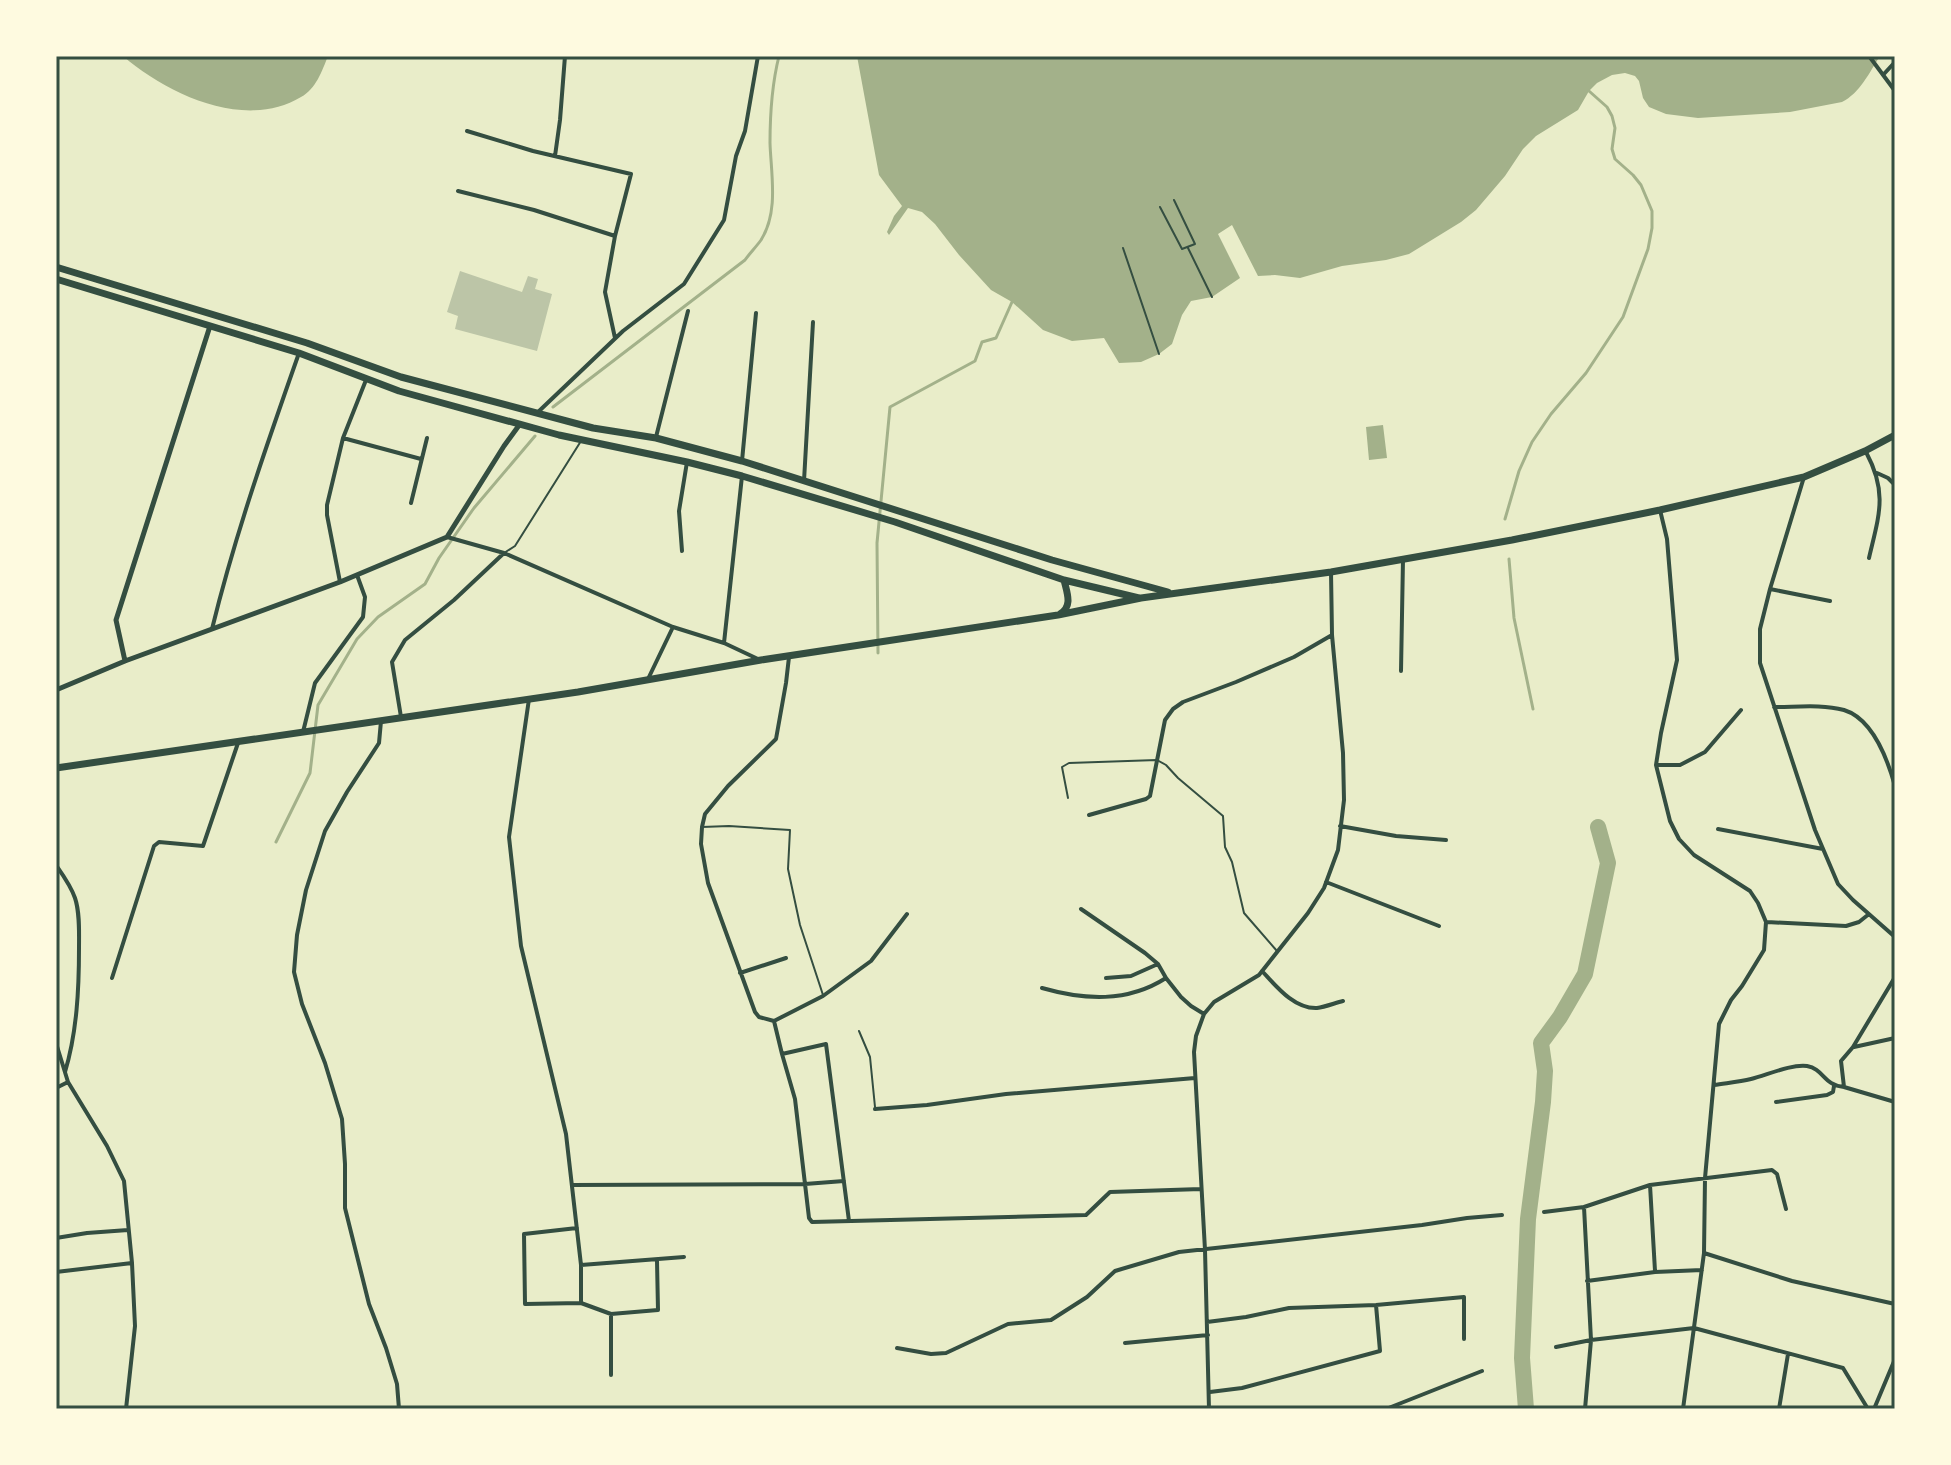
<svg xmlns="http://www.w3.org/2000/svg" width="1951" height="1465" font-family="Manrope,sans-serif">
<rect width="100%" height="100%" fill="#e9edc9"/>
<path fill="#a3b18a" d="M123 56H328C322 71 316 89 301 97 245 131 167 94 123 56Z
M857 56H1880C1869 73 1860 93 1842 102L1790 112 1698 118 1666 114 1649 107 1643 98 1639 81 1635 76 1625 73 1612 75 1597 83 1589 91 1578 110 1536 136 1523 149 1505 176 1476 210 1461 222 1409 254 1386 260 1342 266 1300 278 1275 275 1258 276 1232 225 1218 234 1240 278 1212 297 1191 301 1182 315 1172 344 1159 354 1141 362 1119 363 1104 338 1072 341 1043 330 1012 302 991 290 959 255 935 224 922 212 908 208 889 235 887 232 894 216 902 206 879 175Z
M1383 425 1387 458 1369 460 1366 427Z"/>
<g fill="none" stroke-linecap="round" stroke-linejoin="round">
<path stroke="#a3b18a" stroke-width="3" d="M553 407 745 260C750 253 756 247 761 240 779 212 771 174 770 143 770 114 772 84 779 56
M1505 519 1519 471 1532 442 1551 414 1586 373 1623 317 1648 249 1652 228V211L1641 185 1633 175 1615 159 1612 149 1615 128 1612 116 1607 107 1589 91
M1509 559 1514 618 1533 709
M878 653 877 543 890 407 975 361 982 342 996 338 1012 302
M276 842 310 773 318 705 357 639 378 617 425 584 439 558 474 508 535 436"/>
<path stroke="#a3b18a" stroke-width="16" d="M1526 1409 1522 1358 1528 1219 1543 1102 1545 1071 1541 1043 1560 1017 1585 974 1608 863 1598 827"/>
</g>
<path fill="#bcc5a7" d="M460 271 522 292 528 276 538 279 535 289 552 294 537 351 455 329 458 316 447 312Z"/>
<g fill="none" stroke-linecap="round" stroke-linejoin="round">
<path stroke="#344e41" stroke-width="2" d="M1160 207 1182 249 1195 244 1174 200
M1123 248 1159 354
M1188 248 1212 297"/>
<path stroke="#344e41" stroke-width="2" d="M504 553 515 546 581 441
M1068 798 1062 767 1069 763 1157 760 1166 765 1178 778 1223 816 1225 847 1232 862 1244 913 1277 951
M702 827 729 826 790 830 788 869 800 925 823 995
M859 1031 870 1057 875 1107"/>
<path stroke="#344e41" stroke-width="4" d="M1869 56 1895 91
M1883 75 1895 62
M467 131 533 151 631 174 615 236 605 292 615 338
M555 156 560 120 565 56
M458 191 534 210 615 236
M537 413 623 331 684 284 724 220 736 156 745 131 758 56
M656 437 688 311
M343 438 421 459
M1866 452C1888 493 1879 515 1869 558
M742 461 756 313
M1877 473 1888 478 1895 485
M1804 477 1770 589 1760 629V663L1815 830 1838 884 1853 900 1895 937
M804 481 813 322
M411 503 427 438
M1660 510 1667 539 1677 660 1661 733 1656 765 1670 821 1679 839 1694 855 1750 891 1758 903 1766 922 1764 950 1742 986 1731 1000 1719 1024 1705 1178 1704 1253 1683 1409
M447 537 504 553 673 627 724 643 758 659
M682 551 679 511 687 462
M340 582 327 515V505L343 438 366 380
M1770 589 1830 601
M212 629C235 535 267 444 299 353
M724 643 742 476
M789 657 786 683 776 739 728 786 705 814 702 827 701 844 708 883 755 1012 759 1017 774 1021 823 996 871 961 907 914
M1401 671 1403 559
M648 679 673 627
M529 699 509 837 521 946 566 1134 581 1265V1303
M1774 707C1797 707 1822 704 1844 710 1873 719 1888 761 1895 786
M401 717 392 662 405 640 454 600 504 553
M381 721 379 743 347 792 325 831 306 890 297 935 294 972 302 1004 325 1063 342 1119 345 1164V1208L369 1304 386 1348 397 1384 399 1409
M303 732 315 683 363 617 365 597 357 575
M1656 765H1680L1705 752 1741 710
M1089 815 1146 799 1150 796 1165 720 1173 709 1183 702 1236 682 1294 657 1332 635
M1340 826 1396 836 1446 840
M1718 829 1823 849
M56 865C63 875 71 886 75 898 80 913 79 932 79 948 79 989 77 1032 65 1072
M1326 882 1439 926
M1081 909 1145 953 1158 964 1166 978 1181 997 1191 1006 1204 1014
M1767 922 1846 926 1859 922 1869 914
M1262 971C1276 986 1294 1009 1317 1008 1325 1007 1335 1003 1343 1001
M740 973 786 958
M1895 977 1853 1047 1841 1061 1844 1087 1895 1102
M112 978 154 846 159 842 203 846 238 743
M1106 978 1131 976 1158 964
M1042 988C1084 1000 1127 1003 1166 978
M774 1021 782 1054 795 1099 809 1218 812 1222 1086 1215 1110 1192 1201 1189
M56 1043 68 1082 107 1146 124 1181 132 1263 135 1326 126 1409
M1854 1047 1895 1038
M782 1054 826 1044 849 1221
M1714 1085C1726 1083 1739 1082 1751 1079 1767 1075 1791 1064 1807 1066 1824 1069 1823 1085 1844 1087
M56 1088 68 1082
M1776 1102 1827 1095 1833 1092 1834 1086
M875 1109 927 1105 1006 1094 1195 1078
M572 1185 805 1184 844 1181
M1650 1185 1655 1271
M1544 1212 1584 1207
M577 1228 524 1234 525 1304 581 1303 611 1314 658 1310 657 1261
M56 1238 87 1233 128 1230
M1704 1253 1792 1281 1895 1304
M581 1265 684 1257
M56 1272 132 1263
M1587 1281 1655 1272 1702 1270
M1207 1322 1246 1317 1289 1308 1376 1305 1464 1297V1339
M1125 1343 1208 1335
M1556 1347 1591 1340 1694 1328 1843 1368 1868 1409
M897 1348 931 1354 946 1353 1008 1324 1051 1320 1087 1297 1115 1271 1179 1252 1422 1225 1467 1218 1502 1215
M611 1375V1314
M1210 1392 1242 1388 1380 1351 1376 1305
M1209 1409 1205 1250 1194 1052 1196 1036 1204 1014 1214 1002 1259 975 1308 913 1324 888 1338 850 1344 800 1343 753 1332 635 1331 572
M1386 1409 1482 1371
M1585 1409 1591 1340 1584 1207 1650 1185 1772 1170 1777 1174 1786 1209
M1779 1409 1788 1354
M1874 1409 1895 1359"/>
<path stroke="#344e41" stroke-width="5" d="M125 661 116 620 210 326
M56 690 125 661 340 582 447 537 504 446 520 424"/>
<path stroke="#344e41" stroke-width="7" d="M56 267 307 343 401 377 593 428 656 438 742 461 1052 560 1168 592
M56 279 299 353 399 391 559 435 687 462 742 476 895 522 1064 580 1139 598
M1060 614C1073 606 1067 593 1064 580
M56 768 578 692 761 660 1058 615 1141 598 1331 572 1512 540 1660 510 1804 477 1865 451 1895 435"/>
</g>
<rect width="1951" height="1465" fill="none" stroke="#fefae0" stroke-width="116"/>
<rect x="58" y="58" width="1835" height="1349" fill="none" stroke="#344e41" stroke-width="3"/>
</svg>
